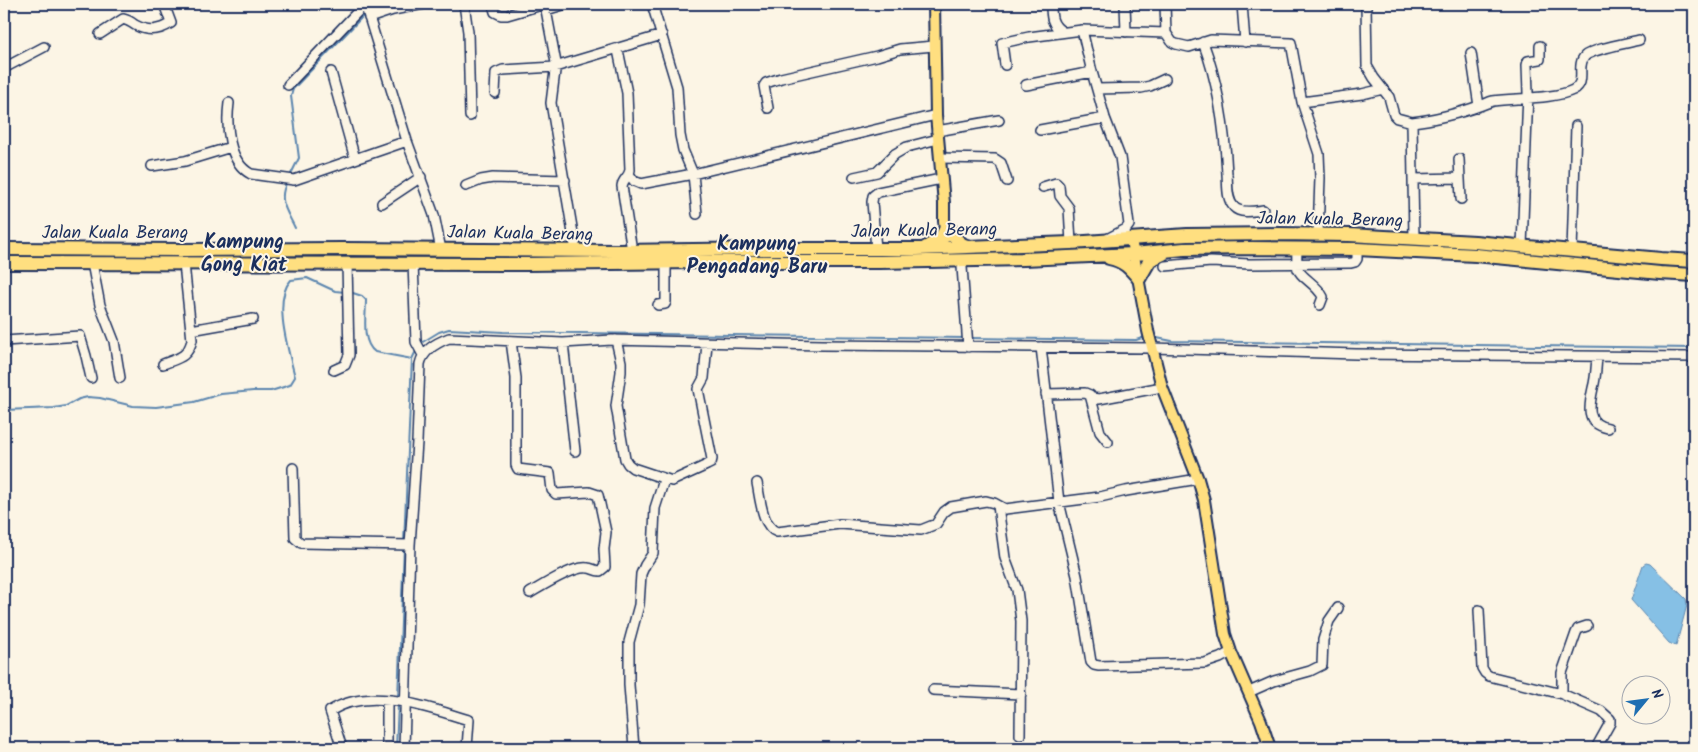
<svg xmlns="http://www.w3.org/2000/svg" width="1698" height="752" font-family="Kalam,sans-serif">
<rect width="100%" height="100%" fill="#fcf5e5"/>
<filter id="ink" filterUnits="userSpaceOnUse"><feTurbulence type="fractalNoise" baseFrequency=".02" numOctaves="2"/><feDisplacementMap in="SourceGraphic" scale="10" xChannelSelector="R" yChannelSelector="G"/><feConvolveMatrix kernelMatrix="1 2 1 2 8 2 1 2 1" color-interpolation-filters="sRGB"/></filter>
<g filter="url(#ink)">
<path fill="#86c0e5" stroke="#5b86af" d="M1646 563 1650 564 1686 599 1687 605 1676 646 1669 643 1631 600 1643 565Z"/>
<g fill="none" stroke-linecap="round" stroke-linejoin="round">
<path stroke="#5b86af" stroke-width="2" d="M370 11 390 7
M290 176 299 158 291 96 293 89 364 15
M287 182C277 200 287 211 295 228
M350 292 362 296 366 300C366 316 361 342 375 352L412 359
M1152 337 1172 341 1694 348
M970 338 1136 340 1145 337
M421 343 439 332 449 329 503 332 965 338
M4 410 54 408 66 406 79 399 88 397 100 398 133 406 156 407 194 402 221 394 253 391H271L290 385 295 377C289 352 272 300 291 280L307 278 335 291 345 292
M404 543 412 359 417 349
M398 698 404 547
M396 748 398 705"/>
<defs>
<path id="minor" d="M365 4 407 141 434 215 441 250
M464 4 468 32 470 116
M493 4 495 12 501 15H507L545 4
M566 4 546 10 556 63 551 103 576 251
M652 4 677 87 680 135 683 150 693 174 936 115
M1051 4C1051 16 1051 25 1063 32
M1125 4 1126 32
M1165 4 1166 33 1172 42 1176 44 1189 47 1211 40 1291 43 1302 102 1319 154 1320 178 1318 234
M1242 4 1245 42
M1366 4 1367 66 1374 78 1389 97 1394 115 1397 118 1412 122
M369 18 393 10 424 4
M1082 30 1092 72 1105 118 1120 157 1129 225 1126 229 1107 239
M100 34 123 19C128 20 131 22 135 25 148 32 159 31 171 23L164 4
M1203 42C1218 82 1225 131 1227 174 1228 184 1226 199 1234 207 1240 214 1255 211 1263 210
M618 50 627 93 630 170C629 177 623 179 622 186L632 251
M1471 53 1479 106
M1005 65 1002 43 1029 37 1082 30 1166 33
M4 68 44 47
M331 72 355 159
M288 85 365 4
M1026 85 1092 72
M1097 89 1141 88 1150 86 1165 79
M495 93 496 73 503 70 555 67 662 35
M1302 102 1362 94 1383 89
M229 103C226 126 228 162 251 174L294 180 407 141
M768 108 764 86 766 83 781 78 877 56 900 49 934 46
M1040 130 1105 118
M937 131 999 120
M940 158 995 159 1001 163 1007 181
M1459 159 1461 199
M152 166 185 161 231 147
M629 174 634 181 641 184 693 174 697 214
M854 177 877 172 895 154 907 147 938 139
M1413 179 1460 178
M466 186 481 180 493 178 565 180
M1043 187 1056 183 1059 186 1060 196 1069 208 1071 243
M382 203 421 177
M1414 238 1412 122C1432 120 1460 113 1479 106 1484 105 1488 102 1493 101 1515 98 1555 99 1573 90 1588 82 1575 66 1585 56 1592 49 1628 43 1639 40
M1522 246 1528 93 1527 65 1528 61 1540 59V46
M1297 248C1297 255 1296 263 1298 269 1301 278 1317 284 1323 297L1320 305
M876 249 872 202 873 196 878 192 941 179
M1572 251 1576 126
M92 263 100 305 114 341 120 378
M413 263 416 342 423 355
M1165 266 1211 262 1249 264 1351 263 1355 262 1357 259V249
M962 267 968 347
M658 305 665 304 666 302V262
M191 330 253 319
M616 340 621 362V372L616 406 625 459 628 464 633 468 672 481 707 465 711 463 712 459 698 389 704 378 707 343
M4 341 80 336 86 356 91 378
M511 341 516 378V465L518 469 550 473 552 490 556 494 589 492 598 495 606 532 604 549 605 567 600 571C595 571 592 568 588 568 574 565 542 586 530 593
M563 343 575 451
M1041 347 1059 502 1077 576 1091 662 1094 665 1099 666 1205 663 1220 658 1231 652
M1597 357C1596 367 1596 378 1593 388 1589 406 1585 424 1608 428
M163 364C179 358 188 357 192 340L184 264
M334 370 345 365 349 355 347 263
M1046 394 1085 393 1090 395 1100 432 1108 442
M1092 398 1099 399 1162 387
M293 468 295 538 301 543 410 545
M757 483C760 497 762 527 777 532L840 524 921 530 936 524 944 512 951 507 986 501 994 503 1005 509 1100 497 1126 491 1198 479
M998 506 1005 558 1017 590 1021 621 1020 735
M1479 610 1482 668 1485 673 1489 676 1562 694
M1587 626 1578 629 1576 633 1562 673V694L1601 711 1610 719V723L1596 748
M933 690 1021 694
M1249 692 1274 681 1310 671 1322 665 1323 640 1329 621 1338 608
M387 701V748
M342 748 330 711C370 685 428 708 469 720L467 748
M404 748 410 545 417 442 420 364C423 350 436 343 449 338L563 343 612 340 822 345 1152 348 1356 354 1694 357
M634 748 629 685V642L639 605 641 574 645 565 653 553 655 508 664 480"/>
<path id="major" d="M934 4 936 115 944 203V221L946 237
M1131 240 1148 331 1162 387 1198 479 1204 500 1225 634 1231 652 1261 721 1270 748"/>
<path id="highway" d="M950 229C955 238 959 245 970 247
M925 248 940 239 945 230
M4 249 184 250 344 249 617 251 779 249H917L1071 243 1187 235 1278 234 1349 235 1475 242 1661 259 1694 261
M1109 258C1124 261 1130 268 1139 279L1150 260 1163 254
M4 263 527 264 697 262H880L1024 259 1134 254 1184 249 1250 248 1357 249 1475 255 1660 273 1694 275"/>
</defs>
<use href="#minor" stroke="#1b2f5e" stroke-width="12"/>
<use href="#major" stroke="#1b2f5e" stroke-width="14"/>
<use href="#highway" stroke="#1b2f5e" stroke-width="16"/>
<use href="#minor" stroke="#fcf5e5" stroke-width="9"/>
<use href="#major" stroke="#ffdf80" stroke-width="10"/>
<use href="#highway" stroke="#ffdf80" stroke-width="12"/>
</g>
</g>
<g text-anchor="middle" stroke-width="4" stroke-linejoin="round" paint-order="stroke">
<g font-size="18" fill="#1b2f5e" stroke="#fcf5e5">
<text transform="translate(1330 219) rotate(1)" y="6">Jalan Kuala Berang</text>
<text transform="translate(924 230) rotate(-1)" y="6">Jalan Kuala Berang</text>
<text x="115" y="238">Jalan Kuala Berang</text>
<text transform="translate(520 233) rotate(1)" y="6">Jalan Kuala Berang</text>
</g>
<g font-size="20" font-weight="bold" fill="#1b2f5e" stroke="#fcf5e5">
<text x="244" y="248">Kampung<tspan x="244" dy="23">Gong Kiat</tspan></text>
<text x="757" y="250">Kampung<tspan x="757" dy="23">Pengadang Baru</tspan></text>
</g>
</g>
<rect width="1698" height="752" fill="none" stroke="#fcf5e5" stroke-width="20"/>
<rect x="10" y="10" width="1678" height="732" fill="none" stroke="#1b2f5e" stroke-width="2" filter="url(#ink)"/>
<g transform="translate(1646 700) rotate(61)"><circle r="24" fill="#fcf5e5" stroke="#a2a6af"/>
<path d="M0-4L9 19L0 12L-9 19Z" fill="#1f6fb2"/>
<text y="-8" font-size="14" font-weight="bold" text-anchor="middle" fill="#1b2f5e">N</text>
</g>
</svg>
